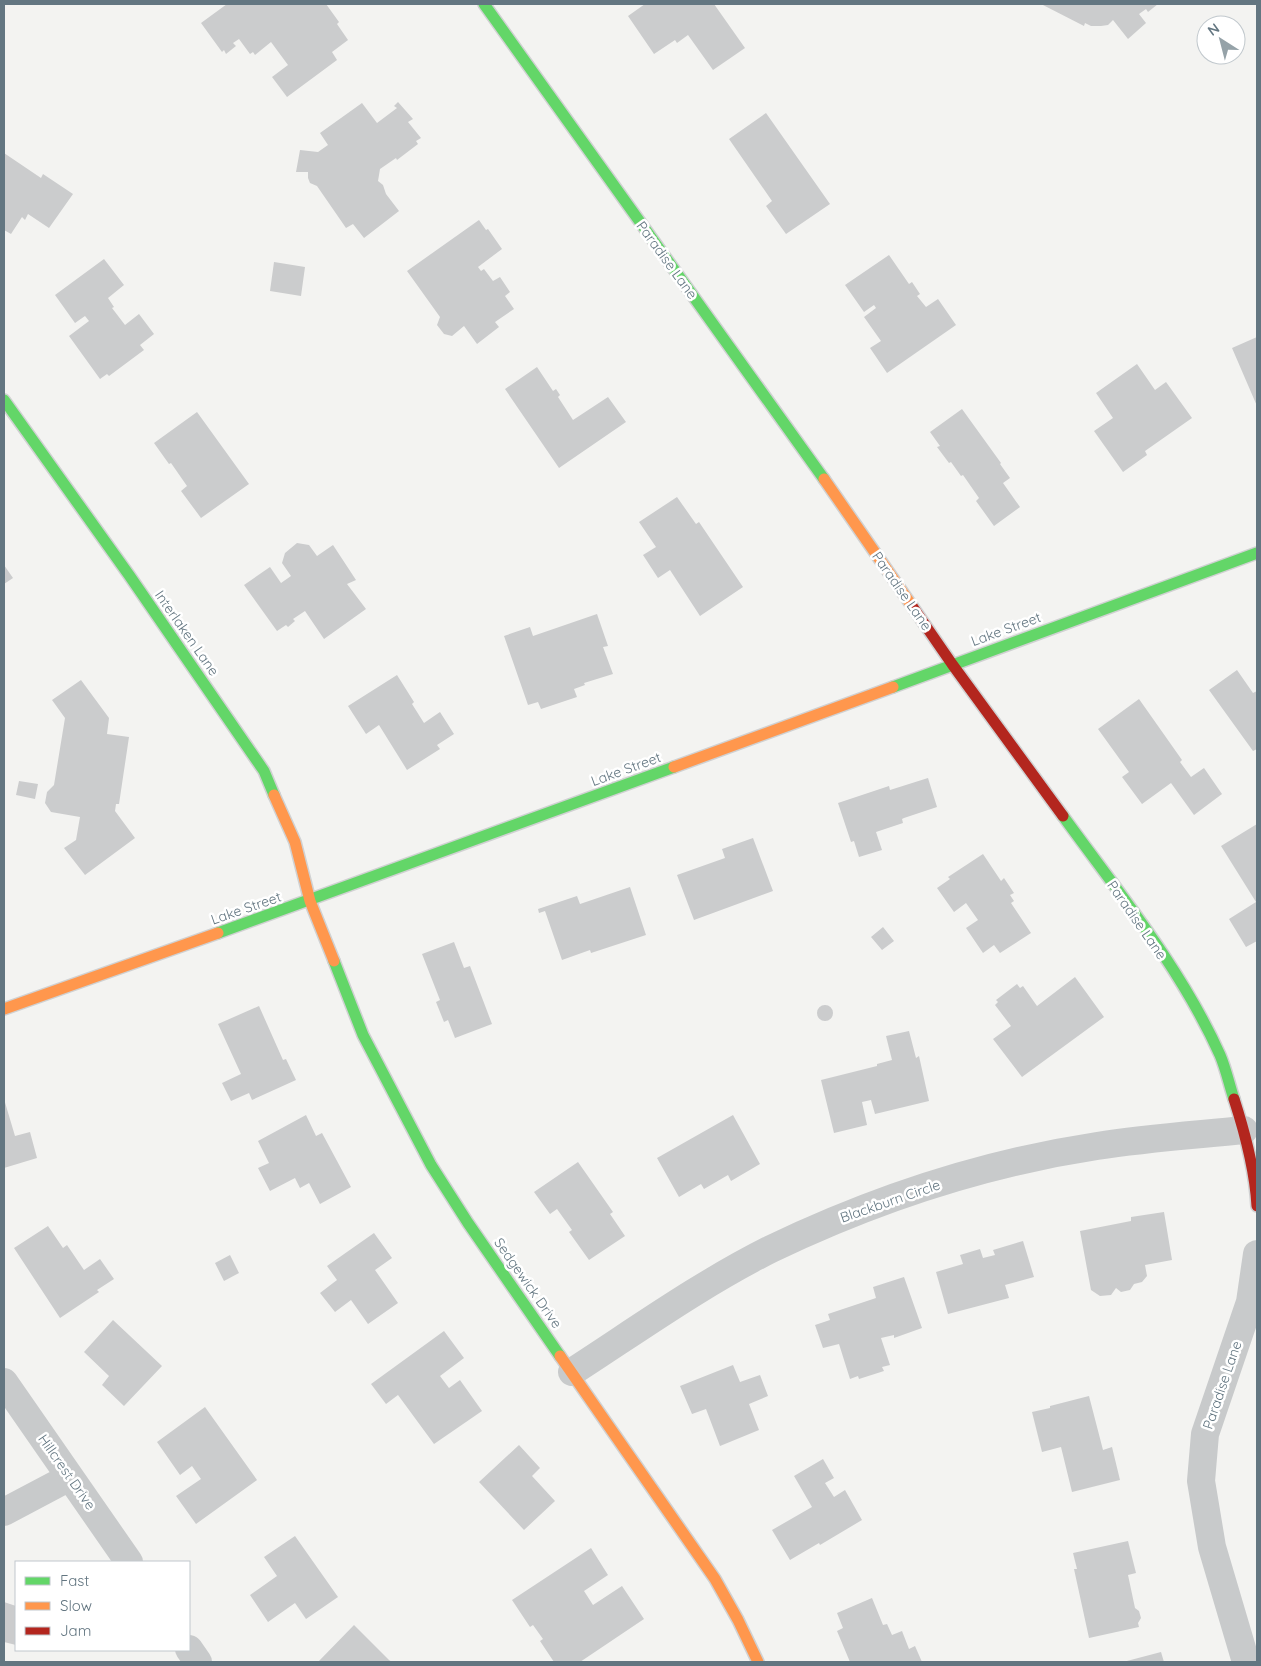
<svg xmlns="http://www.w3.org/2000/svg" width="1261" height="1666" font-family="Quicksand,sans-serif">
<rect width="100%" height="100%" fill="#f3f3f1"/>
<path fill="#cbcccd" d="M227 4H326L339 22 337 24 348 40 332 52 337 60 287 97 272 77 288 65 271 42 255 55 253 52 250 54 239 39 233 43 236 46 226 54 224 50 222 52 201 23Z
M645 4H714L745 48 713 70 688 35 677 43 675 40 654 54 628 16Z
M1041 4H1158L1148 12 1146 9 1139 14 1146 23 1128 39 1113 20 1108 25 1101 26H1091L1085 23 1084 26Z
M398 102 413 119 408 122 421 138 416 141 418 144 397 160 396 158 380 169 378 181 383 185 386 194 399 211 364 238 353 224 346 228 317 186 310 183 308 178V172H296L300 150 318 152 328 145 320 133 362 103 377 123 397 108 394 106Z
M766 113 830 204 786 234 766 206 772 201 729 139Z
M4 153 41 178 43 174 73 194 49 228 28 214 25 220 22 217 11 234 4 230Z
M479 220 486 230 488 229 502 249 478 267 481 271 484 269 493 281 500 277 510 292 505 296 514 309 495 322 499 327 477 344 464 326 452 336 444 334 437 325 440 317 407 271Z
M889 255 909 284 912 282 920 294 917 296 926 307 938 299 956 325 887 373 870 348 881 341 864 317 876 308 874 305 864 312 845 285Z
M104 259 124 285 108 298 114 307 112 308 125 325 139 314 154 334 140 345 144 350 109 376 107 374 100 379 69 336 89 321 85 316 75 323 55 295Z
M274 262 305 267 301 296 270 291Z
M1257 337V406L1232 348Z
M1137 364 1155 390 1166 382 1192 418 1145 451 1147 455 1123 472 1094 431 1113 418 1096 393Z
M537 367 553 391 556 389 560 395 558 397 573 420 608 397 626 422 559 468 505 389Z
M962 409 1001 463 1000 464 1010 478 1003 483 1020 507 994 526 976 501 979 498 963 475 961 476 951 462 949 463 937 447 940 446 930 432Z
M197 412 249 484 201 518 181 491 187 486 171 463 169 464 154 443Z
M677 497 696 524 699 522 743 587 700 616 670 570 658 578 643 555 656 547 639 522Z
M297 543 309 545 317 556 333 545 356 580 347 584 366 609 324 639 305 611 293 619 295 621 288 627 286 625 277 631 244 585 270 567 281 583 291 576 282 563 285 553Z
M4 565 13 578 4 584Z
M597 614 608 646 603 647 613 674 584 683 585 685 574 689 577 697 541 709 538 702 528 705 504 636 530 627 533 636Z
M1237 670 1253 693 1257 691V749L1253 751 1209 690Z
M397 675 414 702 412 704 424 723 440 712 454 734 437 745 440 749 407 770 379 725 366 734 348 706Z
M81 680 109 718 107 734 129 737 119 804H116L115 811 135 838 85 875 64 848 76 840 80 817 51 812 45 803 47 792 54 785 65 718 52 700Z
M1139 699 1182 760 1180 762 1191 777 1204 768 1222 794 1194 815 1171 783 1142 804 1122 777 1129 772 1098 729Z
M928 778 937 807 904 818 902 819 903 823 876 832 882 850 859 857 854 841 851 842 838 803 889 786 890 790Z
M19 781 38 784 35 799 16 795Z
M1257 824V941L1246 947 1229 919 1256 902 1221 846Z
M753 838 773 891 694 920 677 875 725 858 722 849Z
M983 854 1001 881 1004 878 1014 893 1010 895 1014 901 1011 903 1031 933 1000 953 994 945 983 953 966 928 978 920 966 903 954 912 937 888 950 879 948 877Z
M630 887 646 935 591 953 590 950 562 960 545 911 539 913 538 909 577 896 580 904Z
M883 927 894 941 882 950 871 937Z
M454 942 464 968 470 966 492 1024 455 1038 448 1020 444 1022 436 1002 440 1000 422 954Z
M1075 977 1104 1017 1022 1077 993 1039 1011 1026 995 1005 998 1002 996 1000 1017 984 1020 988 1023 986 1037 1006Z
M817 1013a8 8 0 1 1 16 0a8 8 0 1 1-16 0Z
M259 1006 283 1060 286 1059 296 1080 252 1100 249 1093 231 1101 222 1083 241 1074 218 1024Z
M909 1031 916 1058 919 1056 929 1101 875 1114 871 1100 862 1102 867 1125 834 1133 821 1080 877 1066V1064L892 1060 886 1036Z
M4 1099 15 1136 30 1132 37 1158 4 1168Z
M306 1115 316 1136 322 1133 351 1187 320 1204 309 1183 300 1188 295 1178 270 1191 258 1168 269 1163 258 1141Z
M733 1115 760 1164 731 1181 728 1175 704 1189 701 1184 679 1197 657 1158Z
M578 1162 613 1212 610 1214 625 1236 589 1260 569 1232 572 1230 557 1209 550 1214 534 1192Z
M1164 1212 1172 1260 1145 1265 1147 1276 1142 1282 1134 1284 1130 1290 1121 1292 1116 1288 1111 1295 1100 1296 1091 1290 1080 1231 1131 1221V1217Z
M48 1226 63 1248 67 1245 84 1270 100 1259 114 1279 97 1290 99 1292 60 1318 14 1248Z
M374 1233 392 1258 375 1270 398 1303 368 1324 351 1300 335 1312 320 1293 337 1280 327 1266Z
M1023 1241 1034 1277 1005 1285 1009 1298 948 1314 936 1272 963 1264 960 1255 980 1249 983 1258 995 1255 993 1250Z
M230 1255 239 1273 224 1281 215 1263Z
M904 1277 922 1328 894 1338V1335L881 1338 890 1365 882 1367 884 1371 859 1379 858 1376 850 1379 839 1344 823 1348 815 1325 830 1320 828 1314 876 1298 873 1287Z
M113 1320 162 1366 124 1406 102 1385 109 1376 84 1352Z
M444 1331 464 1358 440 1376 449 1388 460 1380 482 1411 434 1444 398 1395 386 1404 371 1384Z
M733 1365 740 1382 760 1375 768 1396 749 1404 759 1430 720 1446 706 1409 692 1414 680 1386Z
M1089 1396 1103 1450 1112 1447 1120 1480 1072 1492 1061 1447 1042 1452 1032 1412 1050 1408V1406Z
M205 1407 257 1480 196 1524 176 1496 201 1479 192 1466 180 1475 157 1442Z
M519 1445 540 1468 532 1476 555 1501 524 1530 479 1482Z
M823 1459 834 1478 825 1483 834 1497 845 1490 862 1520 820 1545 819 1543 790 1560 772 1530 812 1507 794 1476Z
M295 1536 338 1597 306 1619 295 1603 268 1622 250 1595 277 1576 264 1557Z
M1128 1541 1136 1573 1128 1575 1135 1608 1139 1611 1141 1618 1138 1623 1139 1627 1089 1638 1074 1569H1077L1073 1553Z
M591 1548 608 1575 584 1591 593 1605 622 1586 644 1619 580 1662H554L540 1641 543 1639 533 1625 530 1627 512 1600Z
M872 1598 883 1625 887 1624 892 1635 902 1631 909 1649 915 1646 922 1662H850L837 1631 843 1628 837 1613Z
M4 1602 16 1606V1645L4 1642Z
M354 1625 389 1660 392 1662H318Z
M1161 1652 1164 1662H1123Z"/>
<g fill="none" stroke-linecap="round" stroke-linejoin="round">
<defs>
<path id="fast" d="M484 4 824 479
M4 400 129 575 264 771 274 795
M893 687 1257 553
M1063 816C1118 892 1181 968 1220 1055 1226 1069 1229 1084 1234 1099
M218 933 674 767
M334 961 363 1035 431 1165 468 1223 560 1356"/>
<path id="slow" d="M824 479 912 606
M674 767 893 687
M274 795 295 842 310 901 334 961
M4 1009 218 933
M560 1356 715 1579 738 1620 758 1662"/>
<path id="jam" d="M912 606 952 664 1063 816
M1234 1099C1245 1133 1255 1170 1257 1206"/>
</defs>
<use href="#fast" stroke="#d0d1d2" stroke-width="14"/>
<use href="#slow" stroke="#d0d1d2" stroke-width="14"/>
<use href="#jam" stroke="#d0d1d2" stroke-width="14"/>
<path stroke="#c8cacb" stroke-width="28" d="M572 1372C637 1330 701 1284 771 1249 873 1200 985 1163 1097 1146 1146 1138 1195 1135 1244 1130
M4 1382 129 1562
M4 1512 70 1477
M189 1649 198 1662
M1246 1662 1212 1547 1201 1481 1205 1434 1250 1302 1257 1254"/>
<use href="#fast" stroke="#63d668" stroke-width="11"/>
<use href="#slow" stroke="#ff974d" stroke-width="11"/>
<use href="#jam" stroke="#b3261e" stroke-width="11"/>
</g>
<g text-anchor="middle" stroke-width="5" stroke-linejoin="round" paint-order="stroke">
<g font-size="14" fill="#637681" stroke="#fff">
<text transform="translate(667 260) rotate(54)" y="5">Paradise Lane</text>
<text transform="translate(902 591) rotate(55)" y="5">Paradise Lane</text>
<text transform="translate(1006 629) rotate(-20)" y="5">Lake Street</text>
<text transform="translate(187 633) rotate(55)" y="5">Interlaken Lane</text>
<text transform="translate(626 769) rotate(-20)" y="5">Lake Street</text>
<text transform="translate(246 908) rotate(-19)" y="5">Lake Street</text>
<text transform="translate(1137 920) rotate(55)" y="5">Paradise Lane</text>
<text transform="translate(890 1201) rotate(-19)" y="5">Blackburn Circle</text>
<text transform="translate(528 1283) rotate(55)" y="5">Sedgewick Drive</text>
<text transform="translate(1222 1385) rotate(-71)" y="5">Paradise Lane</text>
<text transform="translate(67 1472) rotate(55)" y="5">Hillcrest Drive</text>
</g>
</g>
<rect width="1261" height="1666" fill="none" stroke="#637681" stroke-width="10"/>
<rect x="15" y="1561" width="175" height="90" fill="#ffffff" stroke="#c1c8cd"/>
<rect x="25" y="1577" width="25" height="8" fill="#63d668" stroke="#c1c8cd"/>
<text x="60" y="1586" font-size="15" fill="#637681">Fast</text>
<rect x="25" y="1602" width="25" height="8" fill="#ff974d" stroke="#c1c8cd"/>
<text x="60" y="1611" font-size="15" fill="#637681">Slow</text>
<rect x="25" y="1627" width="25" height="8" fill="#b3261e" stroke="#c1c8cd"/>
<text x="60" y="1636" font-size="15" fill="#637681">Jam</text>
<g transform="translate(1221 40) rotate(324)"><circle r="24" fill="#ffffff" stroke="#c1c8cd"/>
<path d="M0-4L9 19L0 12L-9 19Z" fill="#95a2a8"/>
<text y="-8" font-size="14" font-weight="bold" text-anchor="middle" fill="#637681">N</text>
</g>
</svg>
